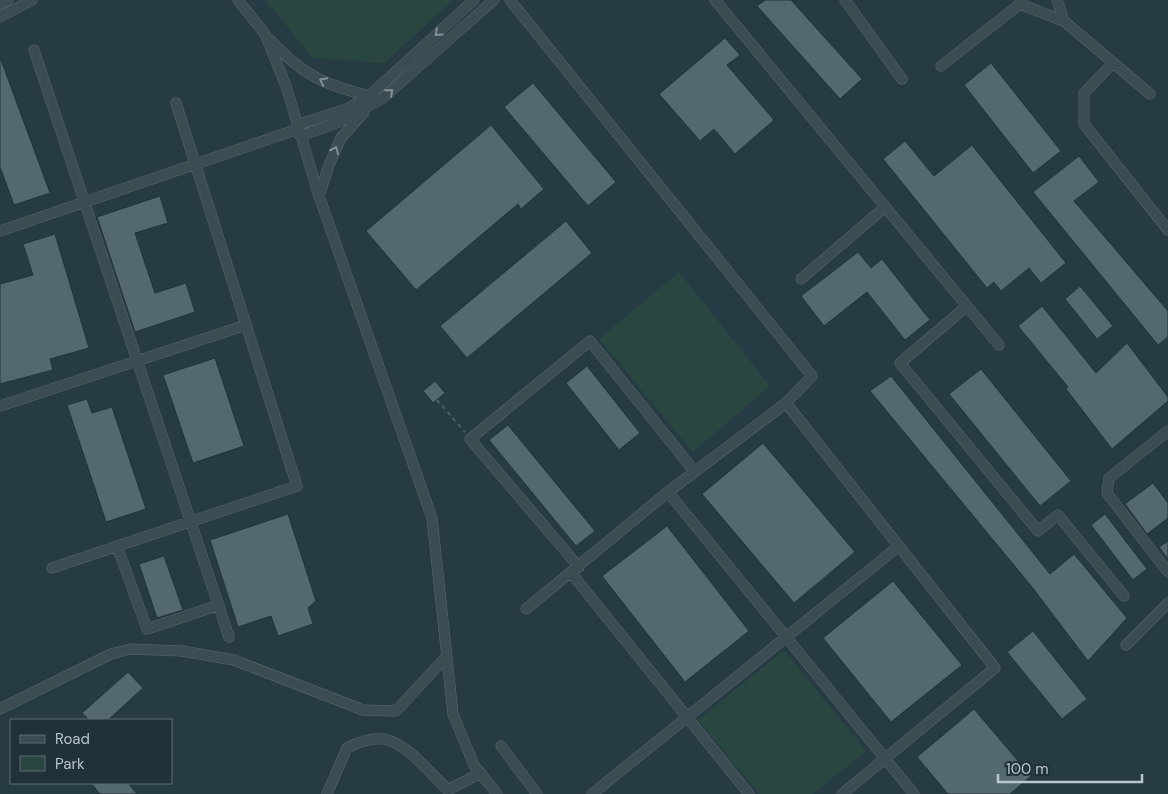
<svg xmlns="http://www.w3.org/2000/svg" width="1168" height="794" font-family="'DM Sans',sans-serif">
<rect width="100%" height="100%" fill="#273b44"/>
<path fill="#2a4641" d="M265 0H453L384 63 313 58Z
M679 272 770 386 693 452 599 339Z
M784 650 866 751 813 794H759L698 720Z"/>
<path fill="#536870" stroke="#22333b" d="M765 0H791L862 79 840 99 757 6Z
M725 38 740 55 727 65 774 120 735 154 714 129 700 141 659 94Z
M0 57 50 193 14 205 0 167Z
M991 63 1061 151 1033 173 964 85Z
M533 83 616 182 588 206 504 107Z
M491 125 544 189 521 209 518 204 416 290 366 231Z
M905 141 934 176 972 145 1066 263 1041 283 1029 268 1001 291 994 282 987 288 883 159Z
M1079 156 1099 182 1074 201 1168 311V337L1158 345 1033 192Z
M160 196 168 223 135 233 155 293 186 283 195 312 135 332 97 217Z
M566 221 592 253 467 358 440 326Z
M55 234 89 348 50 359 53 370 0 384V284L33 275 23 244Z
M858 252 871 268 882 259 930 320 905 340 867 292 824 326 801 296Z
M1080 286 1113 326 1097 339 1065 299Z
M1042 306 1096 373 1127 343 1168 397V401L1112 449 1066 389 1068 387 1018 326Z
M215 358 244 446 193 463 163 375Z
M587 366 640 433 619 450 566 383Z
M981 369 1071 481 1040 506 949 394Z
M891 376 1050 574 1074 554 1127 618 1088 661 1032 587 870 391Z
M435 381 445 393 433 403 423 391Z
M87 399 92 413 112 407 146 509 106 522 67 405Z
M508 425 595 531 576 546 489 440Z
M763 443 855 552 794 603 702 494Z
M1153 483 1168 503V518L1147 534 1125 504Z
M288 514 316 601 308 608 313 624 278 636 271 616 238 627 210 540Z
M1105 514 1147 569 1133 580 1091 525Z
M667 526 749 631 685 682 602 576Z
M1168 541V559L1159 547Z
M164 556 183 610 157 618 139 564Z
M893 581 962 665 891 722 823 638Z
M1033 631 1087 699 1062 719 1007 652Z
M128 672 143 688 108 720H89L82 713Z
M974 709 1031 776 1010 794H948L917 757Z
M91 783H128L137 794H100Z"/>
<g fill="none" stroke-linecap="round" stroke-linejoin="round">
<defs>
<path id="minor" d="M238 0 265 34 286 86 319 196 432 518 453 714 474 765 497 794
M510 0 812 376 786 403 668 492 526 609
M715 0 999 345
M845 0 902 79
M1057 0 1064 21
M0 4 8 0
M1020 4 1064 21 1150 94
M0 17 32 0
M270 40C301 74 325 85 369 96
M34 50 229 637
M1113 63 1084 93V124L1168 230
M941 66 1020 4 1021 0
M297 125 347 109 369 96 474 0
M300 136 339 122 383 98 494 0
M319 196 329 165 341 138 364 112
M0 231 298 129
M801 279 885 207
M967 306 900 363 1038 531 1058 515 1124 596
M786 403 995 668 842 794
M0 406 246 325
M1168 431 1109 478 1107 493 1168 572
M668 492 914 794
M117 546 147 629 219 605
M579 567 470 439 590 341 695 472
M52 568 297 486 176 103
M572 574 749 794
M1126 645 1168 603
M0 709 111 654 131 649 182 651 234 660 363 710 396 711 447 656
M501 746 537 794
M327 794 347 748C359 742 374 736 388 740 409 746 432 775 448 790L481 773
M592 794 899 546"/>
</defs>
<use href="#minor" stroke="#5a6970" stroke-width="11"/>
<path stroke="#4a625e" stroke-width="2" stroke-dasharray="4 4" stroke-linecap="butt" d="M437 400 465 432"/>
<use href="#minor" stroke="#3c4c53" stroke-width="10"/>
</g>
<defs><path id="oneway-chevron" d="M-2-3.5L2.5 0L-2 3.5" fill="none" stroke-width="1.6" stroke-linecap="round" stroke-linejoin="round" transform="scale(1.25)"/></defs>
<g stroke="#818f96">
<use href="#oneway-chevron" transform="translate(438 33) rotate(138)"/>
<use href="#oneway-chevron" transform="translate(323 81) rotate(-153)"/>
<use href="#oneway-chevron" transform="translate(390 92) rotate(-41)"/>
<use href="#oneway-chevron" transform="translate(335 150) rotate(-65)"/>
</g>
<rect x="10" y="719" width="162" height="65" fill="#203139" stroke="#5d6d74"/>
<rect x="20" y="735" width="25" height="8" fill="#3c4c53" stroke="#5d6d74"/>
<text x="55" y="744" font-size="15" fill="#b9c6cd">Road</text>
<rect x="20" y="756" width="25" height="15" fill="#2a4641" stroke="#5d6d74"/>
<text x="55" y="769" font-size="15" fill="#b9c6cd">Park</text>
<path d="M998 774v8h144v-8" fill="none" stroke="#b9c6cd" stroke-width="2.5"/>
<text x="1006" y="774" font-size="15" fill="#b9c6cd" stroke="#203139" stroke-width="4" paint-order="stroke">100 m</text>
</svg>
